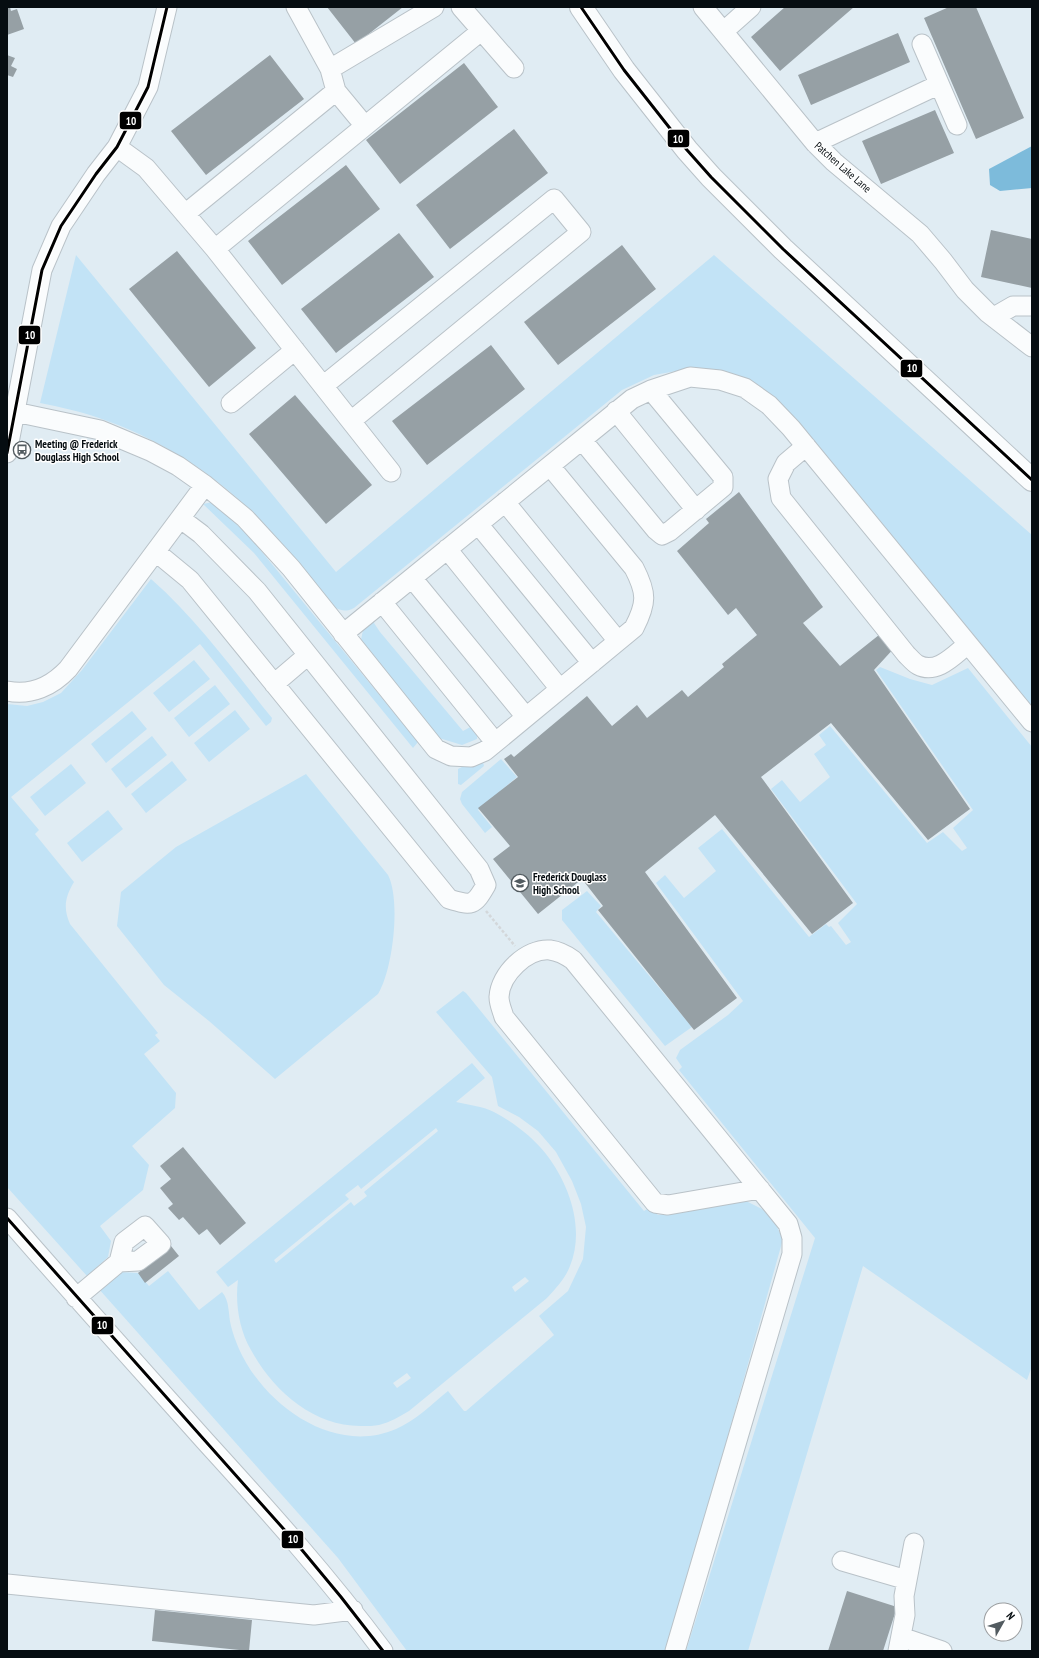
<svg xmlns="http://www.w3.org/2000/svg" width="1039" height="1658" font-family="'PT Sans Narrow',sans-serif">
<rect width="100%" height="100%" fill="#e0ecf3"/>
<path fill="#c2e3f6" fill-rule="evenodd" d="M76 255 336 572 714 255 1032 535V712L792 416 682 370 654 375 622 390 354 608C346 612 342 611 333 607 315 587 298 566 280 545 271 534 262 523 253 513 210 470 155 437 99 418 79 411 60 407 40 403Z
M213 502 248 535 418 742 413 748 254 553 203 504Z
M151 579C196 618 234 671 272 718L271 722 266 726 200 644 11 797 39 830 35 834 74 882C65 897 63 908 70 924L158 1033 155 1035 160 1041 144 1054 176 1093 175 1108 132 1146 149 1165 143 1190 100 1226 111 1241 108 1257 87 1276 7 1187V704L27 706 43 702 61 693 82 670Z
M377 615 374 623 380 632 463 731 474 725 477 729V739L462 745 439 738 361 640 364 625Z
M194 660 210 679 169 712 153 693Z
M880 667 910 679 932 685 968 668 1032 747V1366L1027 1380 863 1266 748 1651H686L815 1238 679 1070 682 1067 676 1058 680 1050 728 1015 743 1001 656 883 665 875 684 898 716 871 698 848 722 829 809 937 826 924 829 927 831 926 846 945 851 942 838 923 857 904 771 789 782 780 800 802 830 777 814 754 826 745 819 735 830 726 927 843 943 832 962 851 967 848 953 828 973 810 876 670Z
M215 685 230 704 189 737 174 718Z
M235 710 250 729 209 762 194 743Z
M132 711 147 729 106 763 91 744Z
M152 736 167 755 126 788 111 769Z
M501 759 517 777 478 810 492 827 485 833 462 804 460 799 462 792Z
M172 761 187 780 146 813 131 794Z
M483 762 484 766 461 785 458 784V769L462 767Z
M71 764 86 783 45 816 30 797Z
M306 774 388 875C401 900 393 970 378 994L275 1079 209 1021 164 985 117 926 121 892 176 847Z
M108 810 123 829 82 862 67 843Z
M587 891 601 906 596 912 692 1027 665 1046 562 920V910Z
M463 991 466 993 644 1211 649 1208 658 1215 746 1201 762 1209 774 1221 783 1239 706 1514 665 1651H407L338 1558 98 1288 120 1272 138 1273 149 1286 168 1271 199 1310 222 1292C230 1301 228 1314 231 1326 233 1334 236 1342 239 1349 264 1405 334 1456 396 1429 415 1421 432 1404 448 1391L464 1411H466L554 1335 539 1316 568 1291 583 1259 586 1227 581 1204 572 1181 556 1152 538 1131 519 1117 498 1106 492 1077 436 1012Z
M472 1063 485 1078 456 1102C469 1105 482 1106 494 1112 513 1122 533 1137 546 1154 570 1185 585 1229 570 1266 565 1279 556 1288 547 1298L409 1411C399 1417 390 1422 379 1425 374 1426 368 1426 364 1426 315 1428 273 1391 251 1350 239 1329 235 1303 238 1280L228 1287 216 1272ZM436 1128 438 1131 364 1192 367 1196 354 1206 351 1202 276 1263 274 1260 349 1199 345 1195 358 1185 361 1189ZM525 1277 529 1281 515 1292 512 1287ZM407 1373 411 1378 397 1388 393 1383Z"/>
<path fill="#7dbbdb" d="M1032 146V188L1000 191 990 185 989 169Z"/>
<path fill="#96a0a5" d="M7 7H10L11 11 17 9 24 29 7 35Z
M327 7H403L356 44Z
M785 7H854L780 71 751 37Z
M949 7H976L1024 118 976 139 924 18Z
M898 33 910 62 811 105 798 75Z
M7 55 15 58 11 66 17 69 13 77 7 75Z
M270 55 304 99 206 175 171 131Z
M464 63 498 107 400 184 366 140Z
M935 110 954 153 881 184 862 141Z
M514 129 548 173 450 249 416 205Z
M346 165 380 209 282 285 248 241Z
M991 230 1032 239V288L981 277Z
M399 233 434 277 336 353 301 309Z
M622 245 656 289 558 365 524 322Z
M177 251 256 348 209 387 129 289Z
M491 345 525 389 427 465 392 421Z
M295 395 372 485 326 524 249 434Z
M739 492 823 607 803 623 840 666 884 631 896 646 874 670 970 809 928 840 831 723 761 777 853 903 812 934 715 815 645 872 737 998 694 1030 598 910 603 906 582 879 538 914 493 859 510 846 478 808 518 777 504 759 511 754 514 757 587 696 612 726 637 705 647 718 682 690 688 697 724 667 722 664 757 635 736 608 728 615 677 551 709 523 706 519Z
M183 1147 246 1223 220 1245 207 1229 199 1235 183 1217 179 1220 168 1208 173 1204 160 1188 171 1179 160 1166Z
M171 1246 179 1256 145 1283 138 1273Z
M847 1591 897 1607 883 1651H828Z
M155 1610 252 1620 249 1651 152 1641Z"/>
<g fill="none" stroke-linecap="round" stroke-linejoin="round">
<defs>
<path id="minor" d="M296 7 330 69 434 7
M461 7 514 68
M703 7 815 143 834 162 920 234 943 261 965 290 988 313 1032 347
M724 31 751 7
M922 44 957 125
M336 91 365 126
M815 143 938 85
M117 147 146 168 215 249
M185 214 336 91 330 69
M994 317 1013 306H1032
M323 386 554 199 581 232 351 421
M231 403 295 350
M616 411 696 510
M15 412 100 430 150 451 178 466 205 485 245 518 291 568 436 749 451 756 471 757 485 751 634 628C647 603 647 593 634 568L550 466
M582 440 656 530 662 535 670 531 723 487V477L651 390
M806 446 786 463 778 479 781 498 906 654C910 658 914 663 918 665 937 675 954 655 968 644
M7 453 42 270 61 226 96 174 117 147 148 87 167 7
M391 472 215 249 481 31
M505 502 618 641
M478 524 592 663
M447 549 560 689
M156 552 190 580 449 899C472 906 474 906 486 885L479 869 257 591 201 534 181 519
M412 578 526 717
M382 602 495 742
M343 634 632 399 651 390 690 377 720 380 745 388 769 405 791 428 1032 722
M274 684 308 655
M7 691C31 696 52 686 68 669L205 485
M7 1218C72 1293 139 1367 205 1441 267 1509 328 1577 383 1651
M76 1298 119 1262 124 1242 145 1226 161 1244 138 1261 119 1262
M842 1561 907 1580
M7 1584 314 1615 353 1610
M901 1637 942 1651
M675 1651 792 1254V1238L788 1224 573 960C566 955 558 951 550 950 527 948 500 974 499 997 499 1004 502 1010 504 1017L655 1203 668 1205 760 1189
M898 1651 905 1615 904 1596 914 1543"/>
<path id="highway" d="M581 7 624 70 687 150 711 177 783 249 1032 480"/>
</defs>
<use href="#minor" stroke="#b9c2c8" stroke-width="21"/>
<use href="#highway" stroke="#b9c2c8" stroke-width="24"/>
<path stroke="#d3d7da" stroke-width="2.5" stroke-dasharray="3 2" stroke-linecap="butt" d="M486 911 515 946"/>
<use href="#minor" stroke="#fafcfd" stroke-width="19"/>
<use href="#highway" stroke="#fafcfd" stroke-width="22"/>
<defs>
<path id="bus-1" d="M581 7 624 70 687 150 711 177 783 249 1032 480
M7 453 42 270 61 226 96 174 117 147 148 87 167 7
M7 1218 297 1544 341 1597 383 1651"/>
</defs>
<use href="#bus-1" stroke="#fff" stroke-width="6"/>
<use href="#bus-1" stroke="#000" stroke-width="3"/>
</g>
<defs>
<symbol id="bus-ring" viewBox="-11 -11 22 22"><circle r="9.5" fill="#fff" stroke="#525b60" stroke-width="1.5"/><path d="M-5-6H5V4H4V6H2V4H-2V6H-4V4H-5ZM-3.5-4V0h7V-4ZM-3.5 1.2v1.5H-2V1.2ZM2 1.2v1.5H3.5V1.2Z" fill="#525b60"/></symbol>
<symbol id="school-ring" viewBox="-11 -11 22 22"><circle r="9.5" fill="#fff" stroke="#525b60" stroke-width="1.5"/><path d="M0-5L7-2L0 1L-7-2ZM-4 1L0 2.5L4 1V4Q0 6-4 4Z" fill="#525b60"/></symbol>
</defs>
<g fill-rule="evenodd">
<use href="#bus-ring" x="12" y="440" width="20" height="20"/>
<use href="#school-ring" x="510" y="873" width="20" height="20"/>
</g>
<g text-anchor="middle" stroke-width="3" stroke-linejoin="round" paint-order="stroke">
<g font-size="11" fill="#060d11" stroke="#fff">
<text transform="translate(843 167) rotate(41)" y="4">Patchen Lake Lane</text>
</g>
<g font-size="11" font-weight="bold" fill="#060d11" stroke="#fff" text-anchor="start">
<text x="35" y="448">Meeting @ Frederick<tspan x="35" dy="13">Douglass High School</tspan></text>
<text x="533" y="881">Frederick Douglass<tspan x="533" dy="13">High School</tspan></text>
</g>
</g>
<g stroke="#fff" stroke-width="1.5">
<rect x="119" y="111" width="23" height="19" rx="4" fill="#000"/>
<rect x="667" y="129" width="23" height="19" rx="4" fill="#000"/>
<rect x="18" y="325" width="23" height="20" rx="4" fill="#000"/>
<rect x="900" y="359" width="23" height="19" rx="4" fill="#000"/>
<rect x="91" y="1316" width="23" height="19" rx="4" fill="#000"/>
<rect x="281" y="1530" width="23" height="19" rx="4" fill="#000"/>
</g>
<g font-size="11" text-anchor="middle" font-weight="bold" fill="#fff">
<text x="131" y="125">10</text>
<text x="678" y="143">10</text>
<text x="30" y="339">10</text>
<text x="912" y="372">10</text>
<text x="102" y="1329">10</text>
<text x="293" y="1543">10</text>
</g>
<rect width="1039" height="1658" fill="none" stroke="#060d11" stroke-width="16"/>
<g transform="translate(1003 1622) rotate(51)"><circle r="19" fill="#ffffff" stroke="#9b9ea0"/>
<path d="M0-3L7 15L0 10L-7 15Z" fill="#525b60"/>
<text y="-6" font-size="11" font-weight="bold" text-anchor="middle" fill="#060d11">N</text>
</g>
</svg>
